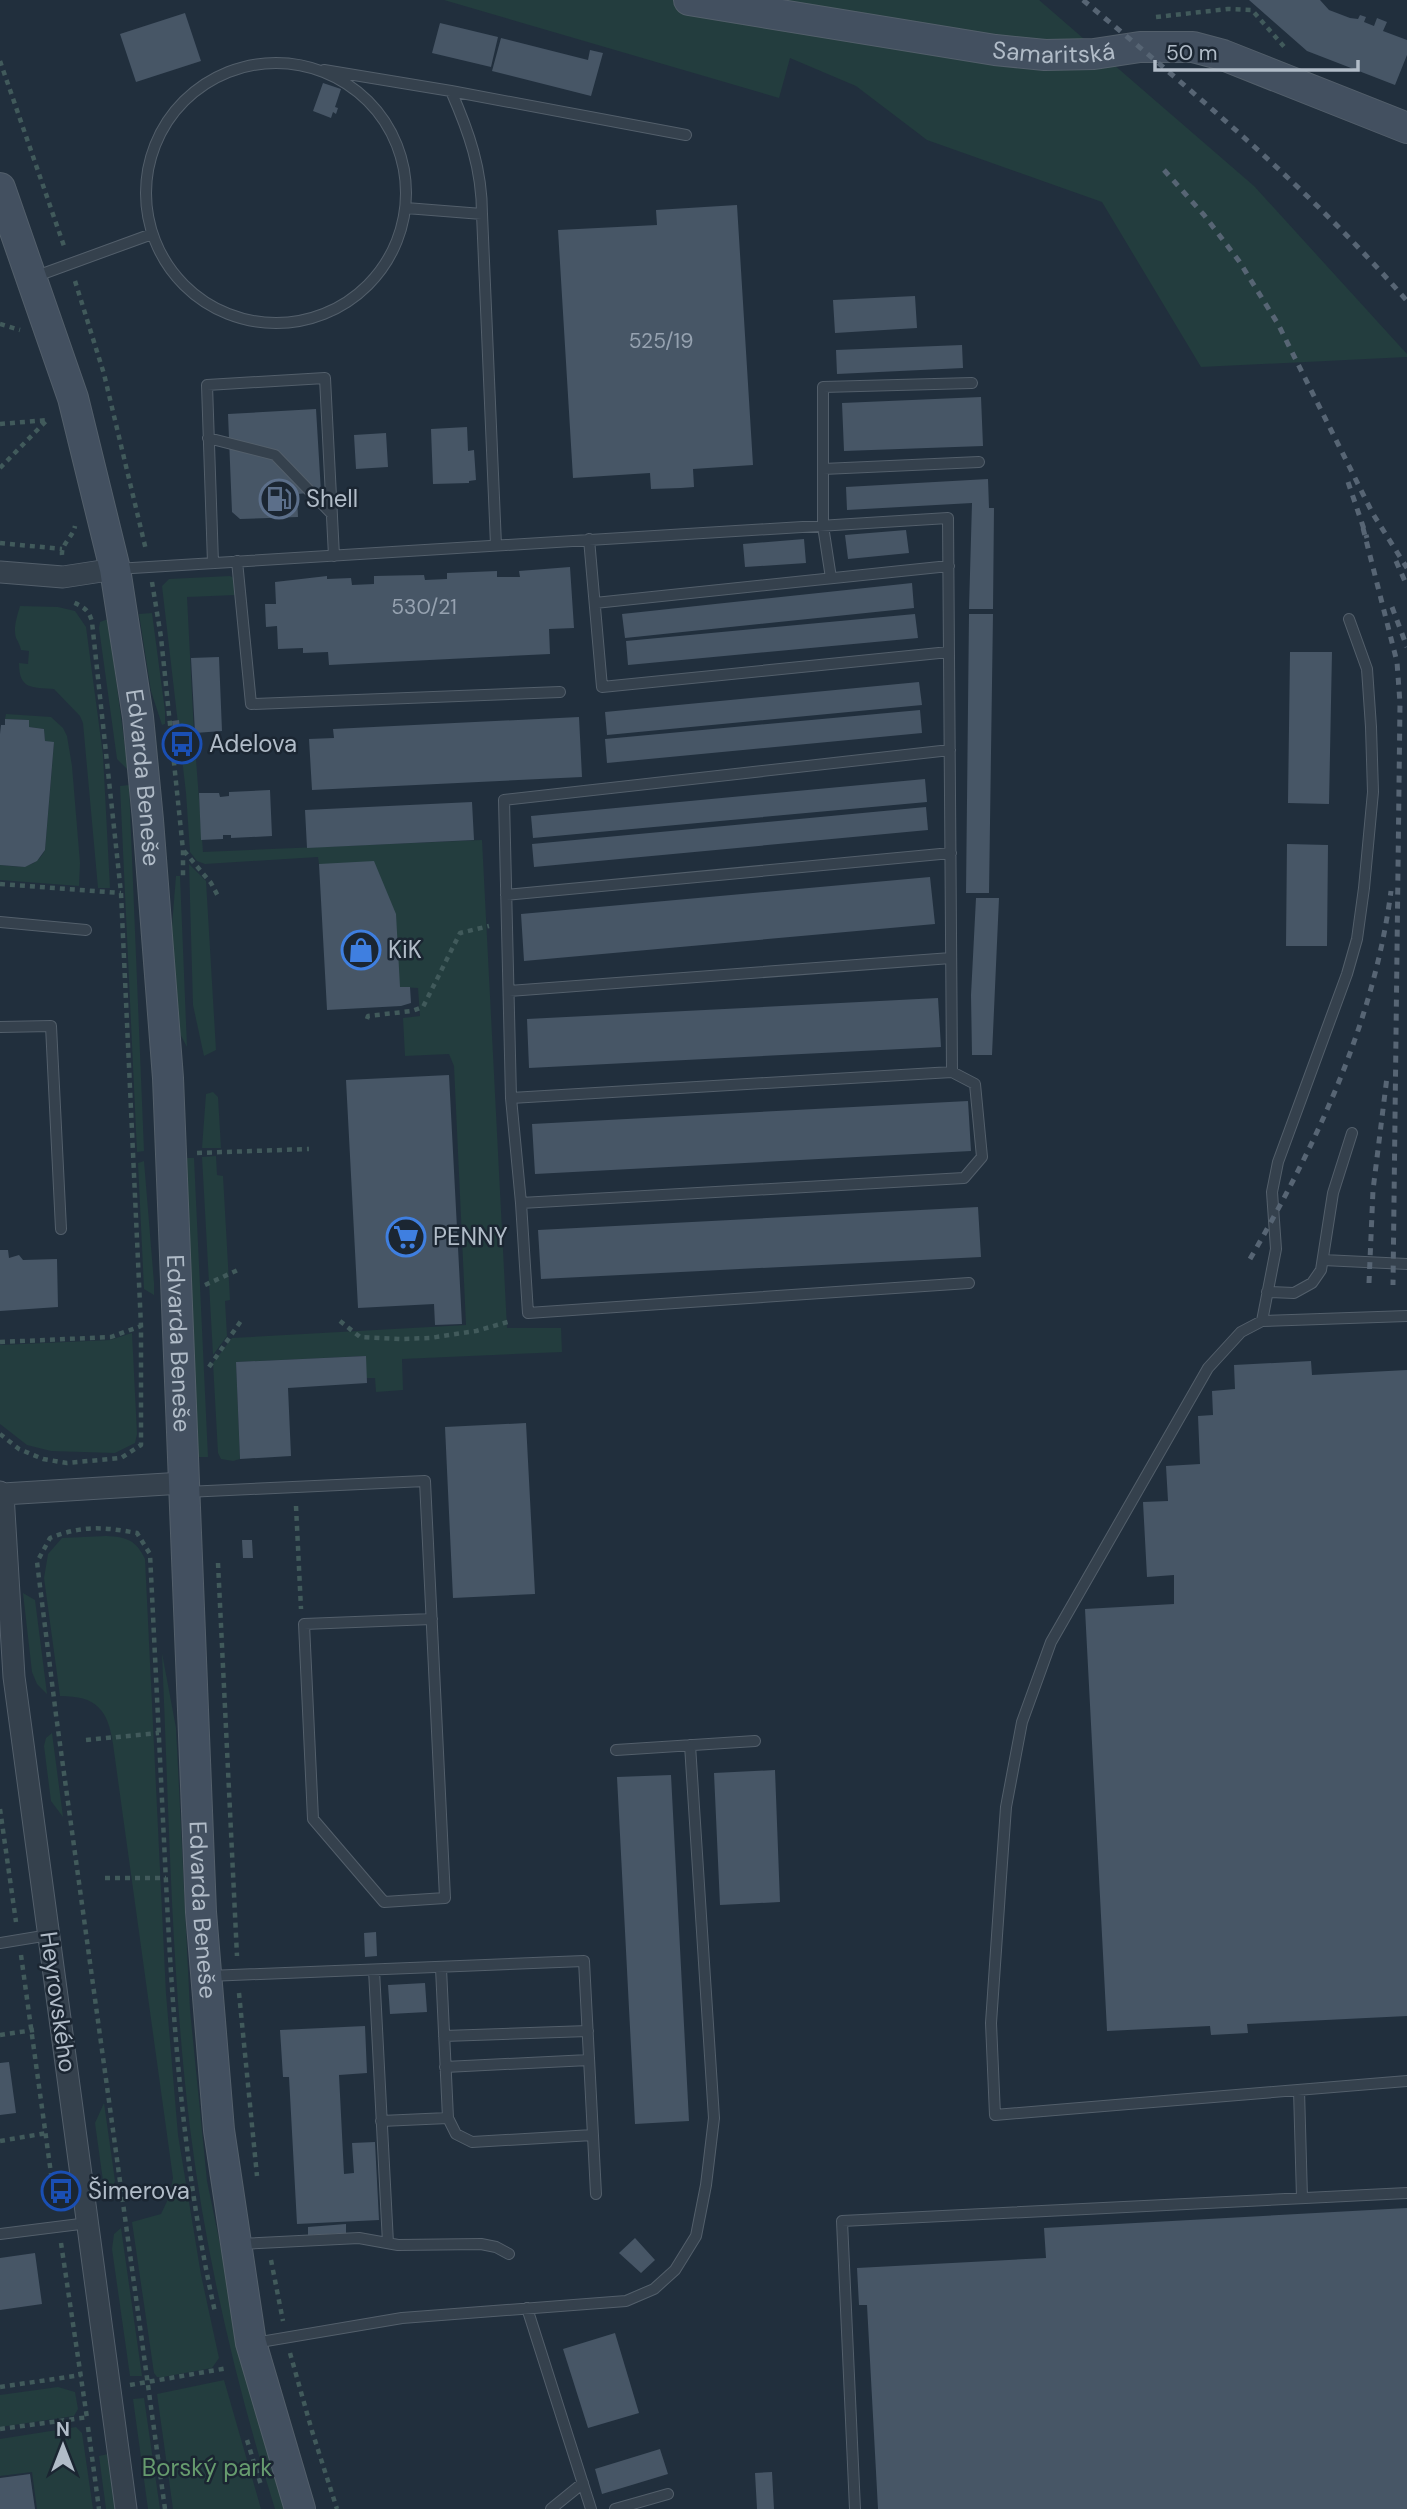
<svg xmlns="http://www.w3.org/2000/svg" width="1407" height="2509" font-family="'DM Sans',sans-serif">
<rect width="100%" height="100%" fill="#212f3d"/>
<path fill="#233d3e" d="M444 0H1039L1254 186 1407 354V357L1201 367 1102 202 927 140 856 86 790 58 779 98Z
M230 576 234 578 236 595 187 597 194 733 203 852 482 840 507 1328H561L562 1352 402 1359 403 1390 376 1392 375 1378H366L365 1356 236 1362 240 1459 233 1461 221 1459 218 1453 213 1363 232 1338 466 1325 454 1066 449 1054 405 1056 403 1018 420 1016 418 988 400 987 319 864 318 857 205 864 197 861 190 852 186 793 162 586 169 579Z
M20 606 58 607 75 611 86 627 103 755 110 888H98L83 723 80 716 54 689C32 687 19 690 19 663L28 664 29 651 21 650C20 645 18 642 16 638 13 629 17 616 20 606Z
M152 613 165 711V724L162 725 151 691 139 614Z
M108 619 128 770 117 759 99 628 100 622Z
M6 714 51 717 63 728 67 736 72 766 80 863 79 886 0 880V865C19 867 35 870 45 850L54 743 45 741 44 729 29 727V720L5 719Z
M129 785 144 1151 137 1152 120 786Z
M189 864 206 881 216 1050 204 1056 193 1005Z
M176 876H180L187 1047 179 1032 171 938Z
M213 1092 218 1097 221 1148H202L206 1094Z
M216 1156 217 1175 223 1176 230 1300 225 1301 227 1336 213 1355 202 1157Z
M183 1158H194L208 1457H196Z
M144 1161 154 1283V1295L144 1289 138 1163Z
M132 1333 137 1434 135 1443 115 1453 51 1451 27 1445 0 1424V1345L110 1340Z
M106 1536C127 1537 136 1540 145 1559L166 1994 178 2135 201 2275 219 2358 212 2368 163 2377H157L154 2373 132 2222 161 2214 170 2195 173 2178 113 1744C108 1709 96 1696 60 1696L44 1578 48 1554 62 1538Z
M23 1593 35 1600 47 1694 37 1684 32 1672Z
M162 1653 176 1728 190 2010 207 2181 246 2370 285 2509H275C236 2384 206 2258 190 2128 171 1971 169 1811 162 1653Z
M52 1733 63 1817 51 1801 44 1746 46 1738Z
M104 2103 115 2181 112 2190 103 2181 95 2123Z
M121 2228 142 2376H130L112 2249 114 2234Z
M224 2380 261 2509H173L157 2394Z
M58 2387 75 2392 78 2409 74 2416 0 2427V2395Z
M144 2398 160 2509H148L133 2399Z
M76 2427 82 2433 93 2509H37L32 2472 0 2476V2439Z
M108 2454 116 2509H106L99 2456Z"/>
<path fill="#475666" d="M1249 0H1320L1329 10 1350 18 1358 19 1360 15 1366 17 1364 22 1374 26 1377 18 1387 22 1383 31 1407 40V55L1395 85 1307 51Z
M185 13 201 61 136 82 120 34Z
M440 23 498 37 491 67 432 53Z
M501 38 588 60 590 50 603 53 591 96 492 71Z
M323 83 341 89 335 107 338 108 336 114 333 112 331 118 313 111Z
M737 205 753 465 693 469 694 487 681 488 651 489 650 473 573 478 558 230 657 225 656 210Z
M915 296 917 328 835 333 833 300Z
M962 345 963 368 837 374 836 350Z
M981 397 983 446 844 451 842 403Z
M316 409 321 492 297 494 298 517 240 519 232 512 228 414Z
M467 427 468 451 474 450 476 480 469 481V483L433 484 431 429Z
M386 433 388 467 356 469 354 435Z
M988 479 989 508H994L993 609H969L972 503 847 510 846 487Z
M906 530 909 553 848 559 845 535Z
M804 539 806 563 745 567 743 544Z
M570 567 574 628 549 629 550 654 329 665 328 652 303 653V648L278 649 277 626 266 627 265 604H276L275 582 327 576V579L351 578 352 585 374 584V576L424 575 425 580 447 579V573L473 572 497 571V577H520L519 571Z
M912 583 914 608 625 638 622 614Z
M915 614 918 638 628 665 626 641Z
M969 614H993L989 893H966Z
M1290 652H1332L1329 804 1288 803Z
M219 657 222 731 195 733 191 658Z
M919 682 922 705 607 735 605 712Z
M920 710 922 733 607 763 605 739Z
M579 717 582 777 312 790 309 739 334 738 333 729Z
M5 719 29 720V727L44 729 45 741 54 742 45 850 37 861 25 867 0 865V734L1 725H5Z
M179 720 181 737 174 738 172 721Z
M925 779 927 802 533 838 531 816Z
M270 790 272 836 231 838V835H223V839L201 840 199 793H219L220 797 229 796V792Z
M472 802 474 840 307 848 305 810Z
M926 807 928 830 534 867 532 844Z
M1287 844 1328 845 1327 946H1286Z
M374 861 396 914 400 987H410L411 1003 401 1006 327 1010 319 864Z
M930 877 935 924 524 961 521 914Z
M976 898H999L992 1055H972L971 995Z
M938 998 941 1047 529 1068 527 1019Z
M449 1075 462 1324 435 1325 434 1304 358 1308 346 1080Z
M968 1101 971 1151 535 1174 532 1124Z
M978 1207 981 1257 541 1279 538 1230Z
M0 1250H8L9 1258 19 1255 23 1260 57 1259 58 1307 0 1311Z
M366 1356 367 1383 288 1388 291 1456 240 1459 236 1362Z
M1311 1361 1312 1375 1407 1370V2016L1247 2024 1248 2033 1211 2035 1210 2026 1107 2031 1085 1609 1174 1604V1575L1147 1577 1143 1502 1168 1501 1166 1466 1200 1464 1198 1416 1213 1415 1212 1391 1235 1389 1234 1365Z
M526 1423 535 1594 453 1598 445 1427Z
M242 1540H252L253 1558H243Z
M775 1770 780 1902 720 1905 714 1773Z
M671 1775 689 2121 635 2124 617 1777Z
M376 1932 377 1956 365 1957 364 1933Z
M425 1983 427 2012 390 2014 388 1985Z
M365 2026 367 2073 339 2075 344 2174 354 2173 352 2143 375 2142 379 2220 297 2224 289 2077H283L280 2030Z
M9 2062 16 2113 0 2115V2063Z
M1407 2208V2509H878L867 2305H859L857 2268 1046 2258 1044 2228Z
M346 2224V2233L308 2235V2227Z
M635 2238 655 2260 641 2273 619 2253Z
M35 2253 42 2304 0 2310V2258Z
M615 2333 639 2413 588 2428 563 2349Z
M660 2449 668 2474 602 2494 595 2469Z
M772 2472 774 2509H757L755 2473Z
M30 2474 35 2509H0V2478Z"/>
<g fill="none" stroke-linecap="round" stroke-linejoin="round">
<defs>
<path id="lane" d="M146 193a130 130 0 1 1 260 0a130 130 0 1 1-260 0Z
M324 70 451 91C469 132 482 169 482 214
M451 91 686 135
M406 208 482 214 496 545
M34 277 152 234
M208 438 275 455 332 514
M823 469 979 462
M589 539 602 687 949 652
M237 561 251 704 560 692
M213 563 207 385 325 378 334 556
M116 569 948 518 952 1072 511 1098 504 800 950 750
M831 578 823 526V387L972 383
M595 603 949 566
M506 895 951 853
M0 922 86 930
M509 991 951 958
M0 1027 51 1026 61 1229
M511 1098 521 1203 964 1178 982 1157 975 1084 952 1072
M521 1203 528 1313 969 1283
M1323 1260 1407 1264
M1267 1292 1294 1293 1312 1283 1321 1270 1333 1193 1352 1133
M1407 1316 1262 1321 1241 1332 1208 1368 1051 1642 1022 1722 1006 1807 1001 1877 991 2023 995 2115 1407 2081
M1262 1321 1276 1249 1272 1192 1278 1162 1347 974 1357 939 1364 888 1373 792 1371 727 1367 669 1349 619
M186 1492 425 1481 445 1898 384 1902 313 1819 304 1624 432 1619
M616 1750 755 1741
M0 1943 49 1935
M441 1968 448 2118 456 2134 472 2142 593 2135
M374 1970 388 2243
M209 1976 584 1961 596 2194
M444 2036 588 2031
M445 2067 589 2060
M1299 2090 1302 2198
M381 2121 448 2118
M0 2234 88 2223
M239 2244 359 2238 398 2245 481 2244 496 2247 509 2254
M527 2308 591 2509
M254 2343 402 2318 626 2301 654 2289 675 2270 696 2236 706 2185 714 2118 690 1745
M551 2509 583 2483
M615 2509 668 2494
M855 2509 842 2221 1407 2193"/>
<path id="street" d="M0 572 63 577 115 569
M0 1492 3 1494 183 1483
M3 1494 14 1677 126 2509"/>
<g id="secondary">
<path id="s1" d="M689 0 995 50 1045 55 1094 54 1140 47H1193L1223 55 1407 128"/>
<path id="s2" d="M0 188 73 398 115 569 138 717 148 820 168 1078 201 1912 219 2130 251 2343 300 2509"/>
</g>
</defs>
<use href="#lane" stroke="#535f6b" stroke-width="12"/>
<use href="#street" stroke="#535f6b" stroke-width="23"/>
<use href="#secondary" stroke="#535f6b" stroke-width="32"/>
<path stroke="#415a5b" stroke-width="4.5" stroke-dasharray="5 5" stroke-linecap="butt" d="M1156 17 1228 9 1252 10 1286 49
M0 61 65 249
M75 281 104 374 146 550
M0 324 20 330
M0 424 48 420
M0 468 48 419
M0 543 62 549
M62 555C61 544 73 537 75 526
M152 582 161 637 183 850V880
M184 851 211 883 219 898
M0 884 121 893
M367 1019 368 1016 412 1011 423 1007 460 933 489 926
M197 1153 309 1149
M205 1285 240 1269
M340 1321 360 1337 401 1339 430 1338 476 1331 511 1321
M0 1342 111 1337 141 1326
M209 1367 243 1318
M0 1434 19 1449 43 1459 67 1463 121 1458 141 1445V1326L121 893 92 622C89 609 82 606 70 601
M296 1506 301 1609
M218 1563 237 1956
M86 1740 159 1733
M0 1809 16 1922
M105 1878H166
M21 1955 56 2210
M239 1993 257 2176
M0 2035 34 2030
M0 2141 47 2133
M61 2243 87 2418
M271 2260 283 2321
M290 2353 312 2431 337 2509
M130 2385 228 2368
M0 2387 81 2375
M88 2427 99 2509
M0 2429 89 2417
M247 2440 261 2485
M165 2509 56 1715 37 1562 50 1538C83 1525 103 1527 137 1533L150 1554C155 1656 160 1759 165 1861 172 2012 182 2164 215 2312"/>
<use href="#lane" stroke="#35414d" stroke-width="10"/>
<use href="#street" stroke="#35414d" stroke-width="21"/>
<use href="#secondary" stroke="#435060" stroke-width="30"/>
<path stroke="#576574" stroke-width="5" stroke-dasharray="7 7" stroke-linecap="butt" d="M1083 0C1197 95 1310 189 1407 301
M1164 170 1204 215 1239 261 1278 324 1373 514 1407 568
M1348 482 1367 538
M1363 528 1397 662 1400 703 1393 1285
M1396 561 1407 586
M1392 607 1407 647
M1250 1259C1316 1145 1374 1023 1391 891
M1369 1283 1373 1190 1387 1077"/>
</g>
<defs>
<symbol id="fuel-ring" viewBox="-11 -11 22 22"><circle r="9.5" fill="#1b2632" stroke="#5c6f8a" stroke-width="1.5"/><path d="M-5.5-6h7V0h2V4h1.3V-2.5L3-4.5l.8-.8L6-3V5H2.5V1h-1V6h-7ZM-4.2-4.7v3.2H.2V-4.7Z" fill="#5c6f8a"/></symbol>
<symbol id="bus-ring" viewBox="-11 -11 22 22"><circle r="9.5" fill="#1b2632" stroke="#1a4fb4" stroke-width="1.5"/><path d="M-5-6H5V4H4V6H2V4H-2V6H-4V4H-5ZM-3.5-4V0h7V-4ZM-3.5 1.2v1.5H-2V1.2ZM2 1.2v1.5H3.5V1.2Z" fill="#1a4fb4"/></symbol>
<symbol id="shop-ring" viewBox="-11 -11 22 22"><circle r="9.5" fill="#1b2632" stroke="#3f7fe0" stroke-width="1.5"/><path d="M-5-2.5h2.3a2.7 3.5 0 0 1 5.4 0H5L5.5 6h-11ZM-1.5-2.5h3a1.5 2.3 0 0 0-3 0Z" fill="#3f7fe0"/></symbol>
<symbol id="supermarket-ring" viewBox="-11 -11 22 22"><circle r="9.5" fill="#1b2632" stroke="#3f7fe0" stroke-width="1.5"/><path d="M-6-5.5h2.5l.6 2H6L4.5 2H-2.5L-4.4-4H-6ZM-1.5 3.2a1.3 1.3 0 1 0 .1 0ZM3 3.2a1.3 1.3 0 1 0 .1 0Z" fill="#3f7fe0"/></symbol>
</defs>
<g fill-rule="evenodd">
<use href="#fuel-ring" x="257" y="477" width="44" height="44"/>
<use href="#bus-ring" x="160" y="722" width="44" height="44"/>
<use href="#shop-ring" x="339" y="928" width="44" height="44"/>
<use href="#supermarket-ring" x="384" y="1215" width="44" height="44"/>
<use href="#bus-ring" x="39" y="2169" width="44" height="44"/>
</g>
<g text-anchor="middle" stroke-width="5" stroke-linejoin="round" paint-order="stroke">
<g font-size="21" fill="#96a2b0">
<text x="661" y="348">525/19</text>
<text x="424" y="614">530/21</text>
</g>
<g font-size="24" fill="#b1bcc8" stroke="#1b2632">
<text dy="8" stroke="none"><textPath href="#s1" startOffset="369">Samaritská</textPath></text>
<text dy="8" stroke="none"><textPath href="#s2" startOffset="609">Edvarda Beneše</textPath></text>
<text dy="8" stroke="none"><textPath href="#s2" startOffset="1176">Edvarda Beneše</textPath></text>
<text dy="8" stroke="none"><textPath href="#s2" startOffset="1743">Edvarda Beneše</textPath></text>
<text transform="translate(58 2002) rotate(82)" y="8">Heyrovského</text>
</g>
<g font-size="24" fill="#b1bcc8" stroke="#1b2632" text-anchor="start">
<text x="306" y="507">Shell</text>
<text x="209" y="752">Adelova</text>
<text x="388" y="958">KiK</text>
<text x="433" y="1245">PENNY</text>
<text x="88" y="2199">Šimerova</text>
</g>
<g font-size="24" fill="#669b6e" stroke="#1b2632">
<text x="207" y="2476">Borský park</text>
</g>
</g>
<g transform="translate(63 2446)" stroke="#1b2632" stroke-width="5" paint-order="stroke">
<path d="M0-5L12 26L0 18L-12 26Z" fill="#b1bcc8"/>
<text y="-10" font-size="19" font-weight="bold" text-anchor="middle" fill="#b1bcc8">N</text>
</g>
<path d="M1155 60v10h203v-10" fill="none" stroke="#b1bcc8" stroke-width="3.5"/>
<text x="1166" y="60" font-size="21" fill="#b1bcc8" stroke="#1b2632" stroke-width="5" paint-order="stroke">50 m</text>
</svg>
